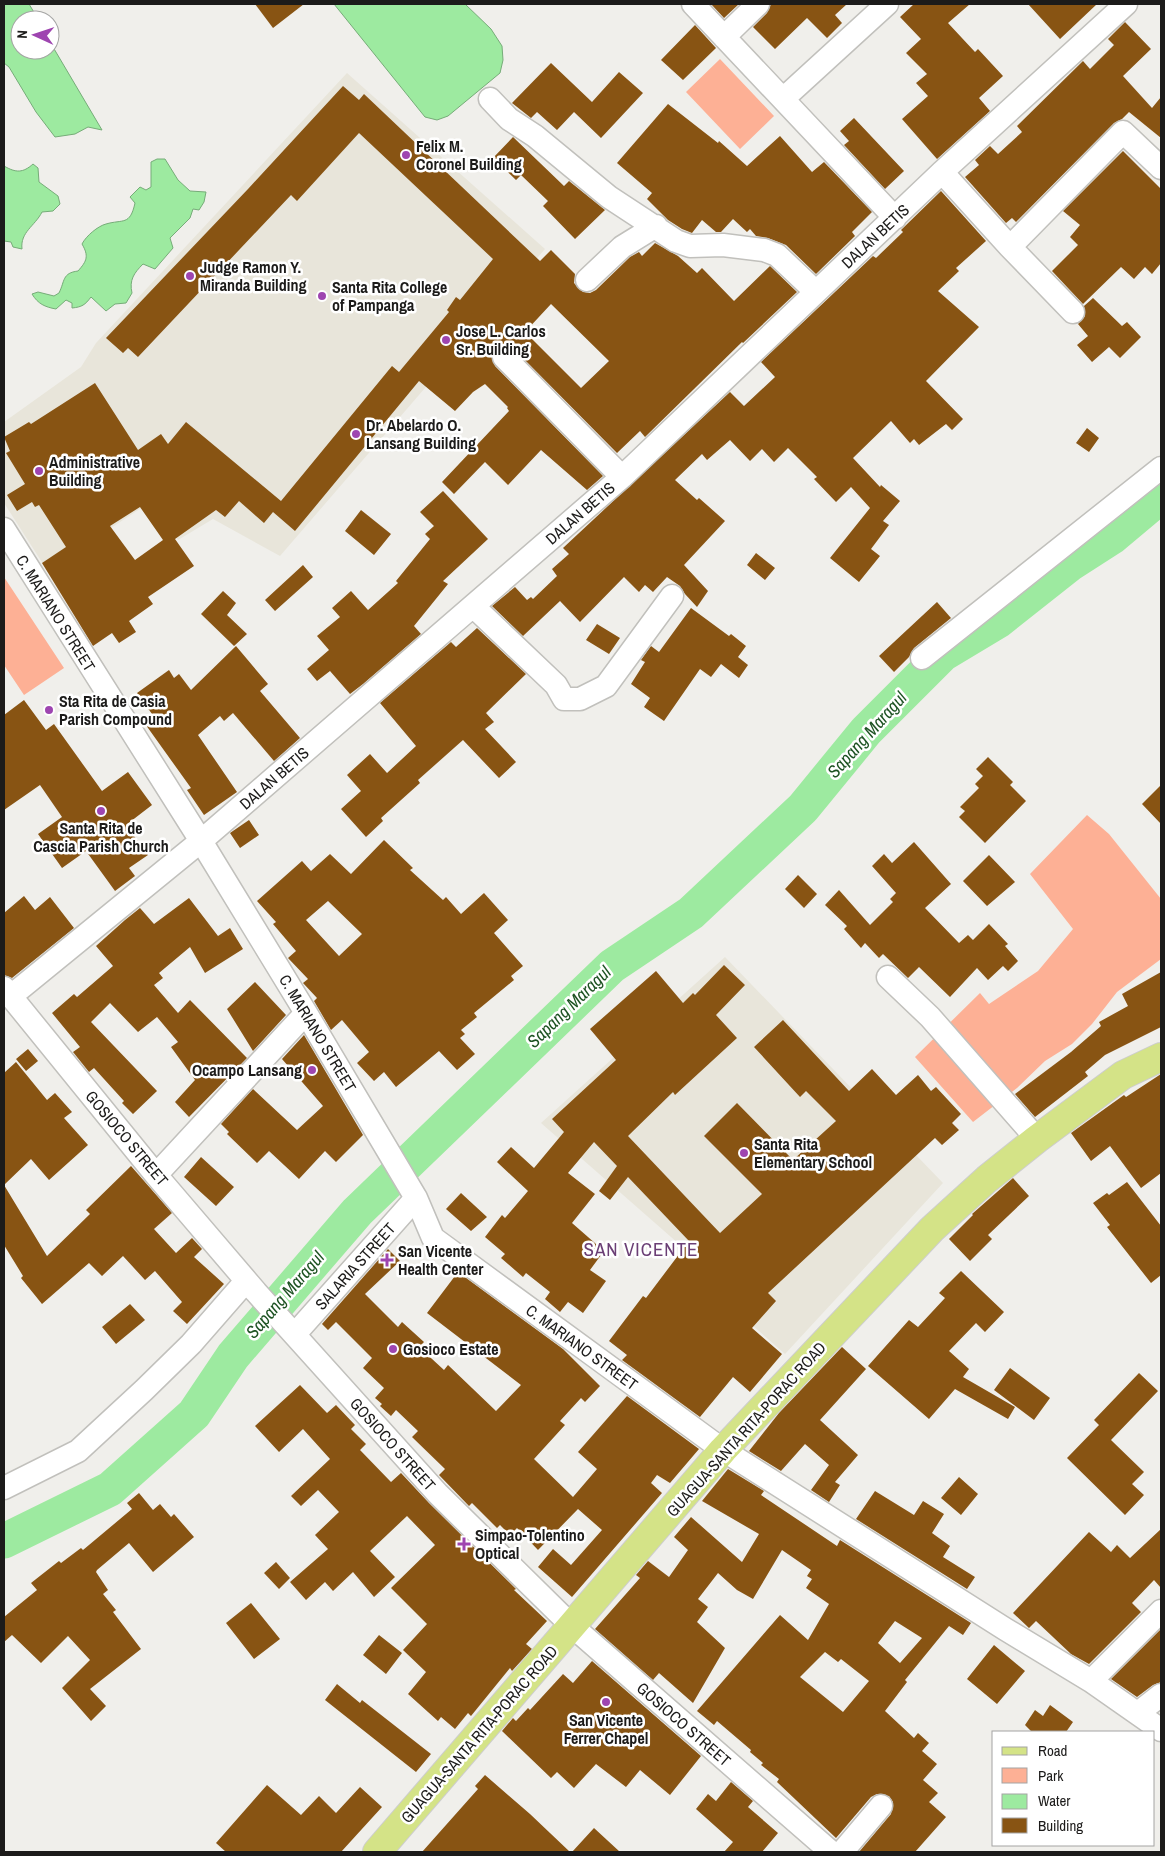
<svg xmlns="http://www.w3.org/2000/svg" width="1165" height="1856" font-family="'Archivo Narrow',sans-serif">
<rect width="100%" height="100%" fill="#f0efeb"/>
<path fill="#e8e5da" d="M347 73 545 249 280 556 213 519 178 540 152 501 47 570 4 503V422L81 367 96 343Z
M725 957 943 1183 785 1354 728 1304 736 1294 541 1123Z"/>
<path fill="#fdb095" d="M720 59 774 116 740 149 686 92Z
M4 577 64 668 24 695 4 665Z
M1087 815 1109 834 1161 899V959L1117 992 1092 1024 1072 1044 1045 1061 1017 1088 973 1122 915 1057 980 993 989 1004 1038 971 1073 929 1030 874Z"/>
<path fill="#9deaa0" stroke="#76ac78" d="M4 4H29L35 14 36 20H20V50H50V42L102 130 88 127 75 134 55 137 36 112 9 67 4 63Z
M334 4H465L491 29 502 46 503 60 500 73 448 116 437 120 425 117Z
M157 159H165L178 180 190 191 206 192 204 202 199 210 193 209 190 218 170 238 173 248 155 269 143 264C134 273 129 280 132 293L126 303 115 304 106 311 91 297C85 305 82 307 72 308V303L66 300 56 309C45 307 38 304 32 294L38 292 54 296 59 293C65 281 62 273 78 271 87 261 89 256 82 244 86 236 98 226 106 224 123 219 130 226 135 203L130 197 140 187 146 190 151 187V162Z
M33 164 38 168 39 182 58 196 60 204 53 211 42 212C35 226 20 232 22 249L13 247 11 242 4 241V166C16 173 23 173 33 164Z"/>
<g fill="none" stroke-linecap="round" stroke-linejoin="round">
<path stroke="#9deaa0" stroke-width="35" d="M4 1541 110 1489 194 1414 233 1356 357 1212 612 966 691 913 803 808 866 731 943 654 998 621 1070 564 1112 537 1161 496"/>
</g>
<path fill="#885413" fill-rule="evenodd" d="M255 4H304L273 28Z
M711 4H739L724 18Z
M771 4H847L835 15 842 23 827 38 807 18 775 49 753 27 767 13Z
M914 4H970L948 23 975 52 978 49 1003 76 979 98 990 111 937 159 902 119 928 96 916 83 927 74 906 53 921 39 900 17Z
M1028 4H1097L1060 39Z
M1125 22 1151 49 1123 76 1152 108 1161 97V138L1129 112 1122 119 1114 123 1016 222 1012 218 1006 223 965 177 979 165 975 160 990 146 998 154 1022 132 1017 126 1083 61 1090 69 1114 45 1108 39Z
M695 25 716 48 683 80 661 60Z
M551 63 592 102 619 72 643 93 601 138 574 112 557 130 537 112 531 118 512 103Z
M343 86 359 100 364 94 540 261 551 250 575 274 574 283 583 292 590 293 596 290 630 257 639 252 642 256 655 243 678 256 697 273 702 268 734 301 770 266 797 292 743 343 742 342 645 437 640 431 617 453 513 348 507 344 495 347 491 354 495 366 603 476 587 490 541 450 508 485 485 462 454 494 442 482 509 411 507 408 508 407 485 384 473 392 455 411 419 381 295 531 273 512 264 523 239 501 225 517 216 510 175 539 194 566 148 597 153 604 129 621 136 632 119 643 112 633 93 646 42 563 66 547 39 505 35 507 32 502 17 511 7 495 25 484 6 453 10 451 4 437 29 422 31 424 95 383 138 450 161 434 168 444 186 422 281 501 392 366 399 372 449 312 447 310 456 297 460 300 493 259 359 133 297 201 291 195 138 357 128 348 123 353 106 338 248 189ZM551 304 609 361 581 388 525 332ZM140 507 163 540 135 560 110 526Z
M668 104 718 143 719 141 747 166 780 136 812 172 824 162 872 212 852 232 855 236 816 274 786 245 768 238 756 236 750 229 747 232 733 219 721 232H716L702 220 692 233 682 229 668 220 647 199 652 193 617 163Z
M854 118 904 171 885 189 844 145 849 141 840 131Z
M513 137 564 186 569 181 605 210 575 239 543 206 548 201 521 175 516 180 493 158Z
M1123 151 1161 189V263L1152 274 1145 267 1134 279 1121 267 1083 304 1052 271 1078 245 1070 237 1080 225 1063 211Z
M941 191 986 241 956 268 959 271 938 291 979 327 926 381 963 419 952 430 946 424 919 445 914 439 910 443 891 421 853 458 880 487 881 485 900 501 883 521 889 525 871 549 880 556 859 582 830 558 870 508 851 487 836 502 814 479 817 477 788 448 774 462 762 449 750 461 730 440 707 460 702 454 675 480 697 500 699 498 725 521 684 565 708 591 697 607 685 594 680 586 667 577 653 592 645 585 639 592 624 577 580 622 560 601 523 636 492 606 515 587 527 600 531 597 533 599 557 576 552 569 569 554 563 548 730 392 744 406 775 377 761 362 873 256 876 258 903 232 901 230Z
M1093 298 1122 326 1127 322 1141 337 1120 358 1109 347 1092 362 1077 345 1088 336 1078 324 1085 316 1084 306Z
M1087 428 1099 438 1089 452 1076 443Z
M443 491 488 539 443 581 448 584 414 626 421 634 363 684 350 694 330 671 317 681 307 669 329 650 317 636 340 617 332 608 351 591 368 610 398 583 396 581 430 539 425 534 434 526 420 512Z
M361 510 391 534 374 555 345 531Z
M756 553 775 568 765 580 747 565Z
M303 565 313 577 275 611 265 600Z
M223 591 236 603 227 615 247 634 234 646 201 614Z
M937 602 951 618 914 648 909 657 894 672 879 656Z
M691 608 729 636 731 634 746 646 738 657 748 665 739 678 721 664 711 677 700 669 664 721 644 707 650 698 631 684 645 662 641 660 651 646 659 652Z
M597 624 620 638 609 654 586 640Z
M477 628 526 674 486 713 494 722 485 729 516 762 499 778 463 740 418 780 420 783 381 818 383 821 366 837 341 809 361 791 347 775 370 754 387 773 416 746 380 703 451 642 456 647Z
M236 646 268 684 260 691 300 738 274 761 233 713 224 721 220 716 198 735 237 792 204 815 187 790 191 788 143 721 152 714 137 693 169 670 174 678 179 674 191 690Z
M24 700 46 730 54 724 102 791 128 772 152 805 126 825 148 855 129 868 135 876 115 891 86 851 62 868 38 834 62 817 40 785 4 810V715Z
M988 757 1013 782 1010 785 1026 801 985 843 959 817 965 811 960 807 979 788 975 784 983 776 976 769Z
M1161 785V824L1142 804Z
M249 820 259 835 240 848 230 833Z
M384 840 413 868 410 870 443 900 446 897 461 914 484 893 508 920 494 933 523 966 511 976 514 980 474 1013 477 1017 461 1030 465 1034 460 1038 475 1054 457 1070 439 1051 396 1087 384 1072 374 1081 357 1063 369 1052 342 1020 331 1030 314 1001 317 998 303 983 308 979 288 958 296 951 273 924 276 922 257 901 302 861 311 871 330 854 351 874ZM328 901 362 934 339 956 306 920Z
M914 842 951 884 925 908 959 943 968 935 973 940 989 924 1008 944 1005 946 1018 961 1008 971 1003 966 988 980 977 968 950 997 919 967 908 978 883 954 879 958 865 943 861 948 844 929 847 926 825 905 839 890 870 925 893 902 890 899 896 893 872 866 884 854 892 863Z
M989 855 1015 882 987 906 963 881Z
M798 875 817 894 804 908 785 889Z
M24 896 35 910 50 897 74 928 12 978 4 975V913Z
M189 898 218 936 230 928 243 949 205 973 190 947 159 973 163 978 154 985 178 1013 190 1000 247 1058 189 1117 175 1102 195 1080 171 1047 178 1042 157 1017 138 1032 110 1003 91 1022 157 1091 133 1114 122 1103 124 1101 94 1068 89 1072 73 1052 80 1047 52 1013 74 994 77 997 113 966 96 946 125 920 140 908 154 924Z
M724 965 745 985 716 1015 737 1038 675 1095 673 1092 628 1136 720 1233 762 1194 704 1136 737 1103 793 1160 836 1121 806 1091 800 1097 754 1047 783 1020 849 1091 872 1069 896 1095 918 1075 931 1091 936 1087 961 1114 952 1123 959 1130 942 1145 935 1138 768 1293 776 1301 752 1328 782 1354 750 1392 733 1377 700 1417 622 1360 627 1355 609 1341 643 1296 646 1298 689 1241 628 1177 610 1200 599 1191 617 1166 594 1142 568 1173 595 1194 572 1223 604 1251 590 1270 606 1281 583 1313 568 1302 560 1312 545 1299 550 1292 526 1273 523 1277 501 1258 505 1254 485 1237 502 1215 505 1218 528 1191 497 1162 511 1147 534 1168 564 1132 552 1119 616 1060 590 1029 656 971 683 1003 693 993 695 995Z
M1161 972V1027L1105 1055 1085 1072 1088 1076 1035 1117 1015 1094 1071 1052 1101 1026 1099 1022 1128 1006 1122 994Z
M255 982 286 1015 253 1051 227 1009Z
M304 1035 363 1135 336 1162 325 1151 299 1179 269 1151 257 1163 227 1134 229 1132 221 1124 253 1089 297 1130 323 1106 282 1059Z
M28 1049 38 1061 26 1071 16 1059Z
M16 1062 47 1100 55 1093 72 1112 64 1118 88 1145 49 1180 31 1159 4 1185 47 1256 90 1214 86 1210 131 1166 172 1213 154 1229 176 1253 192 1238 202 1249 194 1257 224 1284 187 1324 173 1311 182 1302 155 1271 145 1280 123 1256 102 1276 89 1263 42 1304 21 1278 23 1276 4 1245V1073Z
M1161 1074V1173L1141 1188 1110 1146 1091 1161 1071 1133 1124 1095 1126 1097Z
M201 1157 234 1187 216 1206 184 1177Z
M1013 1178 1029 1196 988 1235 992 1239 970 1261 949 1239 973 1215 972 1214Z
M1127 1182 1161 1226V1275L1151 1283 1107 1227 1110 1225 1093 1203 1107 1193 1109 1195Z
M461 1193 487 1217 471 1231 446 1209Z
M388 1249 400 1261 365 1294 398 1327 402 1322 424 1342 419 1347 444 1370 448 1365 496 1411 521 1385 427 1313 458 1272 563 1349 600 1386 585 1402 581 1398 560 1421 565 1425 534 1459 573 1497 597 1469 578 1452 627 1396 699 1449 670 1483 657 1475 651 1483 662 1493 572 1597 538 1567 553 1549 571 1565 602 1530 578 1509 538 1550 517 1528 510 1535 500 1525 497 1528 472 1503 469 1506 439 1475 445 1469 412 1437 418 1431 396 1410 391 1416 380 1406 382 1404 375 1398 384 1388 363 1368 372 1358 336 1322 328 1330 322 1324Z
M961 1271 1004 1312 985 1332 976 1323 949 1351 969 1369 963 1377 1015 1407 1008 1419 955 1389 929 1419 868 1366 909 1320 918 1327 945 1298 939 1293Z
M130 1304 145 1320 116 1344 102 1327Z
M842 1347 866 1369 820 1420 858 1455 835 1482 840 1485 829 1502 811 1490 829 1465 805 1444 781 1471 749 1451 779 1413Z
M1010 1368 1050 1398 1034 1420 994 1390Z
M1139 1373 1158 1391 1111 1440 1144 1472 1132 1484 1144 1495 1125 1515 1067 1458 1099 1425 1094 1420Z
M300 1385 327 1413 336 1405 355 1425 351 1429 366 1444 360 1450 391 1482 401 1473 429 1503 516 1589 514 1590 547 1621 526 1644 532 1649 512 1671 510 1668 471 1716 468 1713 455 1729 441 1717 438 1721 408 1694 426 1672 403 1650 427 1624 391 1588 435 1545 407 1516 370 1551 395 1577 374 1597 353 1572 333 1591 325 1582 306 1600 290 1582 328 1549 315 1535 339 1512 318 1490 301 1506 291 1496 330 1459 303 1429 279 1452 255 1426Z
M728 1469 764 1491 761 1495 837 1546 840 1540 971 1623 963 1635 949 1626 905 1680 907 1682 885 1711 914 1738 918 1733 929 1743 922 1751 937 1764 923 1780 938 1793 929 1802 946 1817 915 1852H859L891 1814 893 1802 889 1796 877 1794 871 1797 836 1838 777 1782 779 1779 761 1765 763 1763 750 1752 751 1750 717 1721 714 1725 697 1711 780 1615 808 1640 829 1604 806 1588 812 1579 807 1576 811 1570 782 1550 753 1599 737 1590 718 1573 698 1599 708 1607 697 1622 725 1648 693 1703 659 1673 653 1680 595 1629 640 1578 636 1575 648 1561 669 1577 688 1550 674 1537 691 1517 742 1562 759 1534 702 1501ZM895 1621 922 1638 900 1663 878 1643ZM825 1652 838 1662 841 1659 869 1681 843 1712 800 1677Z
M959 1477 978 1494 961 1515 941 1498Z
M875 1491 914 1515 923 1501 944 1514 932 1533 950 1546 943 1557 975 1577 967 1589 856 1519Z
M139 1493 153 1510 160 1504 171 1517 174 1514 194 1537 153 1572 129 1543 97 1570 96 1572 108 1590 103 1594 116 1610 113 1612 141 1649 90 1689 106 1706 91 1721 62 1688 90 1660 68 1636 41 1663 12 1635 4 1642V1617L37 1590 31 1583 59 1561 61 1563 81 1548 83 1550 132 1509 127 1503Z
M1161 1529V1588L1154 1580 1132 1603 1141 1612 1089 1664 1071 1654 1036 1621 1029 1628 1013 1613 1089 1532 1111 1552 1117 1545 1130 1558Z
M276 1562 290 1578 279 1589 264 1573Z
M251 1603 280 1639 254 1659 226 1623Z
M1161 1629V1682L1153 1685 1137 1697 1111 1679Z
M379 1635 402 1653 386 1674 363 1655Z
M994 1645 1025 1671 997 1704 967 1679Z
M592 1661 701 1756 670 1795 640 1770 626 1787 596 1764 574 1788 557 1772 551 1778 502 1731 513 1718 516 1721 528 1708 530 1710 563 1674 573 1683Z
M337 1684 360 1703 362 1700 431 1754 416 1772 325 1700Z
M1050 1705 1073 1722 1066 1732H1032L1025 1725 1035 1710 1043 1716Z
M485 1775 530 1814 570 1852H422L478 1789 475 1786Z
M731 1782 753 1801 748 1807 778 1833 762 1852H724L733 1842 696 1809 708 1794 716 1801Z
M267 1785 301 1815 319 1796 336 1813 360 1787 382 1807 341 1852H226L216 1843Z
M594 1828 620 1852H572Z"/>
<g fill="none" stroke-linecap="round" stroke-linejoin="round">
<defs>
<path id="minor" d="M693 4 895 218
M724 37 758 4
M490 99 509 119 535 136 609 197 676 241 690 246 723 245 764 250 777 255 816 292
M783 99 887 4
M942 172 1010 247 1123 132 1161 168
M1010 247 1073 312
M587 280 622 247 656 226
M504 357 622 477
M4 529 201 841 306 1013 416 1198 433 1238 723 1450 1005 1629 1091 1681 1161 1730
M473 606 556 685 564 699H580L606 686 672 596
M922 658 1161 468
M888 977 930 1017 1037 1139
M4 988 156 1175 256 1292 438 1494 572 1626 831 1852
M11 996 201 841 622 477 942 172 1126 4
M156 1175 306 1013
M295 1334 416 1198
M4 1488 78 1451 144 1390 191 1344 246 1281
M1091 1681 1161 1611
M1138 1713 1161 1695
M842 1852 881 1806"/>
<path id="major" d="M377 1852 723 1450 932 1229 987 1179 1037 1139 1123 1075 1161 1057"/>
</defs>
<use href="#minor" stroke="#c1c0bc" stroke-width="25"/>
<use href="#major" stroke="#cdcdcd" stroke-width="30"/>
<use href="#minor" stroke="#fff" stroke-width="22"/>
<use href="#major" stroke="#d4e387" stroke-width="28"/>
</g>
<g fill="#9e45b0" stroke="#fff" stroke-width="2">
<circle cx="406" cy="155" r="5"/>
<circle cx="190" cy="276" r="5"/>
<circle cx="322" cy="296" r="5"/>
<circle cx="446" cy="340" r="5"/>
<circle cx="356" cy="434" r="5"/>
<circle cx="39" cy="471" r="5"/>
<circle cx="49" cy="710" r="5"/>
<circle cx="101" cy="811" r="5"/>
<circle cx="312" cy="1070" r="5"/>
<circle cx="744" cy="1153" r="5"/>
<path d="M384.5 1252.5h5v5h5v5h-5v5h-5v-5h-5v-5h5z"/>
<circle cx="393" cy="1349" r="5"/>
<path d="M461.5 1536.5h5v5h5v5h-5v5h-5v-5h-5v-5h5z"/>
<circle cx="606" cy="1702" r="5"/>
</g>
<g text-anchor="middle" stroke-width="5" stroke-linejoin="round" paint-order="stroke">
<g font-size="16" font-weight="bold" fill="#1c1b1a" stroke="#fff" text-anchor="start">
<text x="416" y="152">Felix M.<tspan x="416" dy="18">Coronel Building</tspan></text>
<text x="200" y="273">Judge Ramon Y.<tspan x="200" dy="18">Miranda Building</tspan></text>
<text x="332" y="293">Santa Rita College<tspan x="332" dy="18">of Pampanga</tspan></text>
<text x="456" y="337">Jose L. Carlos<tspan x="456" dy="18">Sr. Building</tspan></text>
<text x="366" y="431">Dr. Abelardo O.<tspan x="366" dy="18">Lansang Building</tspan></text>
<text x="49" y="468">Administrative<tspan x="49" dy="18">Building</tspan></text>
<text x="59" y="707">Sta Rita de Casia<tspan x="59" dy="18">Parish Compound</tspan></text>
<text x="101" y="834" text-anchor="middle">Santa Rita de<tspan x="101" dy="18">Cascia Parish Church</tspan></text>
<text x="302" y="1076" text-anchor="end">Ocampo Lansang</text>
<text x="754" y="1150">Santa Rita<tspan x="754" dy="18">Elementary School</tspan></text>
<text x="398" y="1257">San Vicente<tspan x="398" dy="18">Health Center</tspan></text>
<text x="403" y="1355">Gosioco Estate</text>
<text x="475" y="1541">Simpao-Tolentino<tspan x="475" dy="18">Optical</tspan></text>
<text x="606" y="1726" text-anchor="middle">San Vicente<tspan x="606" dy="18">Ferrer Chapel</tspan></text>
</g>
<g font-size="16" fill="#1c1b1a" stroke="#fff">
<text transform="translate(875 236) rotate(-43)" y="6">DALAN BETIS</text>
<text transform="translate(580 513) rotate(-41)" y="6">DALAN BETIS</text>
<text transform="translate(56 613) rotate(58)" y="6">C. MARIANO STREET</text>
<text transform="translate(274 778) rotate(-41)" y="6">DALAN BETIS</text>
<text transform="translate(318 1033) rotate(59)" y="6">C. MARIANO STREET</text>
<text transform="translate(127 1138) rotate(50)" y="6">GOSIOCO STREET</text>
<text transform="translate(355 1266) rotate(-48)" y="6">SALARIA STREET</text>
<text transform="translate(582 1347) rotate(36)" y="6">C. MARIANO STREET</text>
<text transform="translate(746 1429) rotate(-48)" y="6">GUAGUA-SANTA RITA-PORAC ROAD</text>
<text transform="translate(393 1444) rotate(48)" y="6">GOSIOCO STREET</text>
<text transform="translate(684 1724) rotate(41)" y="6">GOSIOCO STREET</text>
<text transform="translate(479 1734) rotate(-49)" y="6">GUAGUA-SANTA RITA-PORAC ROAD</text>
</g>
<g font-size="18" font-style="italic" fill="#1e5323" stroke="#fff">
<text transform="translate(867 735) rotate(-48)" y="6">Sapang Maragul</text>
<text transform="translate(569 1007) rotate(-44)" y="6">Sapang Maragul</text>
<text transform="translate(285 1295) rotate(-49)" y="6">Sapang Maragul</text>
</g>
<g font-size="19" letter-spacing="1" fill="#6b3f75" stroke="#fff">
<text x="641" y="1256">SAN VICENTE</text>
</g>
</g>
<rect width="1165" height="1856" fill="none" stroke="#1c1b1a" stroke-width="10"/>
<rect x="992" y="1731" width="162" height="115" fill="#ffffff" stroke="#a4a4a3"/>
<rect x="1002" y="1747" width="25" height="8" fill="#d4e387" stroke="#a4a4a3"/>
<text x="1038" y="1756" font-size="15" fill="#1c1b1a">Road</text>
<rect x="1002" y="1768" width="25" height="15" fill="#fdb095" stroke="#a4a4a3"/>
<text x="1038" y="1781" font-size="15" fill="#1c1b1a">Park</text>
<rect x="1002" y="1794" width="25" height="15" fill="#9deaa0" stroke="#a4a4a3"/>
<text x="1038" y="1806" font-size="15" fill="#1c1b1a">Water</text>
<rect x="1002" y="1818" width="25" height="15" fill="#885413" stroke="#a4a4a3"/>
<text x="1038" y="1831" font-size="15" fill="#1c1b1a">Building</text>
<g transform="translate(35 35) rotate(273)"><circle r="24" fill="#ffffff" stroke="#a4a4a3"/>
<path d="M0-4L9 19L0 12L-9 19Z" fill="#9e45b0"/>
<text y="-8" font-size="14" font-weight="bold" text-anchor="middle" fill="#1c1b1a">N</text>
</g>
</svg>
